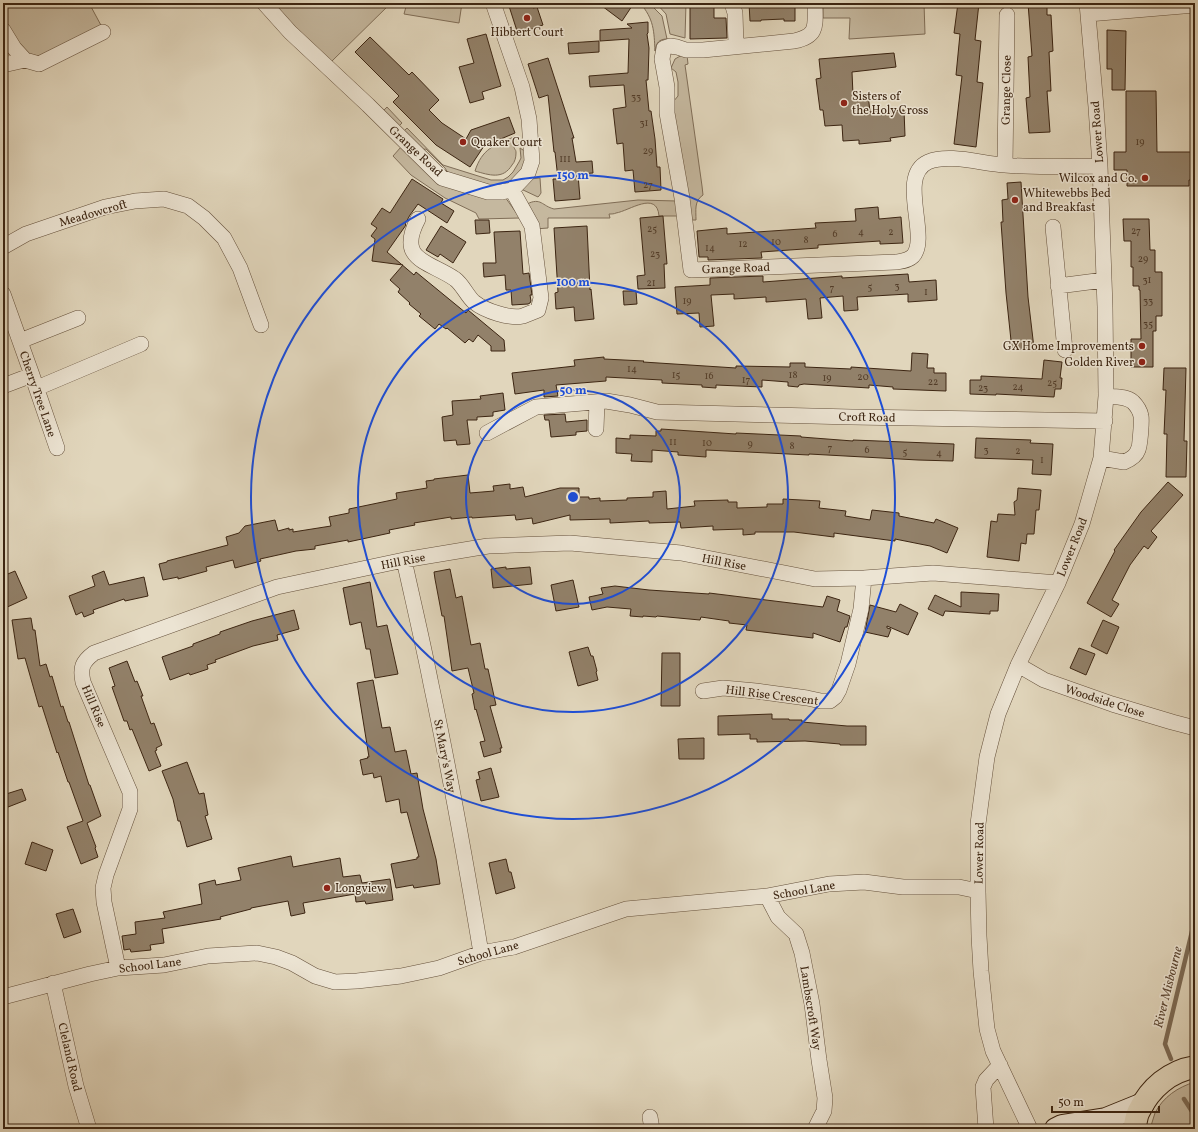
<svg xmlns="http://www.w3.org/2000/svg" width="1198" height="1132" font-family="Vollkorn,serif">
<rect width="100%" height="100%" fill="#e1d6bc"/>
<filter id="stains"><feTurbulence type="fractalNoise" baseFrequency=".005" numOctaves="4"/><feColorMatrix values="0 0 0 0 .2 0 0 0 0 .09 0 0 0 0 .02 0 0 0 .5 -.17"/></filter>
<radialGradient id="worn" r=".72"><stop offset=".6" stop-color="#630" stop-opacity="0"/><stop offset="1" stop-color="#630" stop-opacity=".3"/></radialGradient>
<path fill="#c5b89f" stroke="#806e58" d="M3 3H89L103 29 47 57 3 63Z
M271 3H391L331 62Z
M407 3H462L459 23 404 14Z
M640 3H651L653 7 662 16 667 39C659 39 656 43 655 51 654 31 654 19 640 3Z
M656 3H686L685 38 670 34 666 14Z
M823 3H924L925 34 849 39 850 18H823Z
M682 55H687L688 64 685 65 702 186 703 195C694 201 696 210 696 220H692L677 144 673 102 678 96V82L676 72 671 68 675 59Z
M387 107 402 123 398 127 383 111Z
M407 128 443 165 491 180H503L508 177 513 172 519 162 521 158 520 148 526 152 525 164 512 182 495 187 448 173 445 168 426 149 420 150 403 132Z
M514 137C514 140 514 144 514 147 515 151 516 149 516 153 516 157 515 162 512 165 503 180 489 175 475 171 482 149 494 145 514 137Z
M401 147 430 176 505 197 520 218 479 219 476 213 445 198 411 175 393 156Z
M540 178 541 193 539 196 538 197 521 189 530 179Z
M638 200 677 201 680 216H659C657 190 629 211 616 213 614 214 612 214 609 214L610 218H548V228L535 229 527 204C541 197 542 206 554 209Z
M1195 1082V1129H1150C1152 1124 1153 1118 1155 1113 1163 1097 1178 1087 1195 1082Z"/>
<g fill="none" stroke-linecap="round" stroke-linejoin="round">
<path stroke="#7d6b55" stroke-width="4.5" d="M1171 1059 1165 1044 1195 919
M1184 1099 1195 1116"/>
</g>
<path fill="#92816a" stroke="#3c2512" d="M508 3H531L533 8 537 7 543 25 518 34Z
M598 3H634L622 21Z
M690 3H711V7H714V18H726L727 38 690 39Z
M749 3H795V21H784V19L761 20V21H750Z
M958 3H979L975 40 981 41 977 82 983 83 976 147 954 144 962 76 956 75 960 34 954 33Z
M1028 3H1047V15H1051L1053 51 1049 52 1051 91H1047L1050 132 1029 133 1026 98 1030 97 1028 57 1032 56Z
M648 22V33L647 34 649 48 648 80H646L649 111H651L655 139 657 167H660L661 190 635 192 633 170 625 171 623 143 617 144 613 109 626 107 624 85 590 87 589 76 628 73 629 39 600 41V30L632 28 627 24Z
M1107 30 1126 31 1125 90H1112V69H1107Z
M486 34 501 86 482 92 484 99 470 103 459 67 474 63 467 39Z
M370 37 409 75 412 72 439 100 429 110 442 123 466 139 471 130 509 117 515 133 484 146 470 167 436 145 393 102 399 96 355 52Z
M599 41V52L569 54 568 43Z
M894 53 896 67 852 72 853 95 868 94 870 112 904 110 905 136 890 138 891 141 859 144V140L843 141 842 125 825 126 823 110H820L816 79 821 78 819 59Z
M548 58 574 138H572L576 162 592 161 593 173 578 174 580 199 555 201 553 179H558L555 152H554L548 95 539 98 528 64Z
M1126 91H1156L1157 152H1195V180H1189V186H1127V170H1114V152H1126Z
M412 179 443 199 441 203 454 211 447 223 418 204 410 215 405 224 406 225 387 252 414 275 416 272 466 313 468 310 504 340 505 351H491V346L478 335 473 342 469 339 465 343 447 328 446 329 439 324 435 329 419 316 421 314 409 304 410 303 398 292 400 289 390 280 403 265 372 261 375 239 371 236 377 228 371 224 382 208 390 213Z
M1021 182 1028 297 1034 348 1012 350 1006 293 1001 222H1003L1002 200 1008 199 1007 183Z
M878 207 879 219 901 217 903 243 880 244V241L818 245V248L761 252 762 258 708 260V257H699L697 231 727 228V234L816 228 815 223 856 221 855 209Z
M663 216 667 264H664L665 288 638 289 637 276 645 275 640 218Z
M1123 219H1149L1150 250H1155V272H1162V316H1156V331H1153V367H1131V339H1141L1140 290H1139V286H1133V267H1131V241H1124Z
M475 220H489L490 233 476 234Z
M441 226 466 242 453 263 440 254 438 257 426 250Z
M587 226 590 290 591 289 594 319 575 321 574 307 556 309 555 293 558 292 554 228Z
M520 231 523 274 529 273 532 295H530L531 301 530 303 528 304 512 305 511 290H506L505 275 484 277 483 263H496L494 232Z
M908 274 909 282 936 280 937 300 908 302V294L857 297 858 310 844 311 843 296 820 298 822 318 808 319 806 299 766 302V297L734 299V294L711 295 714 326 700 327 699 313 677 314 675 287 710 285V278L763 276V282L842 276V278Z
M623 291H636L637 304 624 305Z
M912 353 928 354 927 368H934V373H946V391L893 389V387L869 385V388L804 384 799 385 798 387 788 386V382L762 380V387L716 385V388L702 387V385L662 383V380L606 377V381L556 385 558 396 544 397V390L515 394 512 373 575 366 574 360 604 357V359L644 361 643 362 736 368V366L790 367V363H805V367L851 369V367L911 371Z
M1044 360 1062 362 1060 378H1062L1061 389H1055L1054 397 996 394V395L970 394V380H981V376L1042 379Z
M1164 368H1186L1184 441H1187L1186 477H1166L1167 434H1164L1166 390H1163Z
M503 393 505 410 493 412V416L477 417V420H467L470 444 457 445 456 440 444 441 442 417 453 415 452 401 481 399 480 396Z
M565 414 566 422 587 420V431L576 432V435L551 437 549 420H545L544 415Z
M661 429 736 434V433L801 436V437L853 441V440L954 444 953 461 918 460 809 454V455L706 450V457L678 455V452L652 450V462L631 461 632 454 616 453V438L630 439V435L656 436V431H661Z
M976 438 1031 440 1030 443 1053 444 1051 475 1032 474 1033 460 975 458Z
M468 475 470 493 494 491 493 486 510 484V489L523 487 525 497 560 488H579V497H589V499L600 498V501L627 500V498L653 497V492L666 491 667 509 695 506 694 501 728 500V502H737V508L767 507V504H783V499L820 501 819 508 846 511 845 516 870 520 872 510 899 513V516L934 523 936 519 958 528 947 553 930 546 895 539V541L834 533V537L794 532H755V534L743 535V529L713 530V526L681 528 680 522 649 523V521L610 523V519L570 520V515L533 524 532 518 516 520 515 515 472 518V517L451 519V517L414 523 415 525 389 530 390 533 348 542V540L315 546V549L296 551 260 559 261 561 235 568 233 560 206 567 207 571 178 579V577L163 580 159 564 167 562V561L228 545 226 537 239 533 245 526 275 520 278 531 289 528V530L293 529V532L331 526 329 517 349 513V509L397 499 396 493 427 488 426 481 434 480V479Z
M1168 482 1183 495 1151 531 1157 537 1148 549 1144 546 1130 565 1112 600 1119 604 1111 617 1087 603 1115 551 1114 550 1141 512Z
M1018 488 1041 490 1039 510H1036L1034 534H1027L1026 544 1021 543 1019 561 987 557 991 521 997 522 998 514 1015 515 1014 502 1017 500Z
M506 567V569L530 567 532 584 493 588 491 569Z
M450 569 456 598 462 596 471 645 480 643 485 669H488L496 705 490 706 502 748H500L501 752 484 757 480 742 485 741 476 709 475 710 472 694 474 693 468 668 452 671 444 616H442L435 579 434 572Z
M15 571 27 598 3 609V576Z
M104 571 109 585 144 577 148 596 125 601 124 599 93 610 94 613 84 617 82 612 76 615 69 596 95 586 92 576Z
M573 580 579 607 556 611 551 585Z
M370 582 377 627 387 625 398 674 375 678 370 649H366L361 622 350 625 343 588Z
M615 586 649 590 709 594V593L823 607 827 596 840 600 837 611 850 616 847 627H845L840 642 813 633V638L746 630 747 625 729 623V621L701 617 700 620 657 616 656 617 643 616V617L630 616 631 609 607 607 592 610 589 597 603 594 601 588Z
M961 592 999 594 998 611H990V614L945 611 943 616 928 609 935 595 961 607Z
M900 604 918 613 908 635 887 626V628L891 629 888 637 865 632 870 605 896 612Z
M294 610 299 629 277 635 278 640 253 646 215 660 216 662 207 665 208 669 190 675 189 673 170 680 162 657 193 646V644L220 634V632L252 621Z
M31 618 33 630H35L40 666 46 664 50 677 52 676 61 707 63 706 68 722H69L89 785H90L101 816 87 823 96 847 95 848 98 857 81 864 67 827 83 821 69 782H68L58 752 57 753 42 706 39 707 25 658 18 659 12 620Z
M1103 620 1119 627 1107 654 1091 646Z
M588 647 591 656H593L597 671 596 672 598 680 578 686 569 652Z
M1079 648 1095 654 1086 675 1070 668Z
M662 653H680V706H661Z
M127 661 135 682 137 681 143 696H141L151 724 154 723 162 745 156 748 157 750 155 751 161 766 149 771 132 729 130 730 127 721H124L112 687 115 686 109 668Z
M373 680 382 728 390 727 395 752 406 750 411 774 417 773 423 809 436 859 440 884 414 888 413 885 396 888 391 864 417 859V857H419L407 812 401 813 399 799 386 802 381 776 374 778 373 773 363 775 360 760 368 758 367 757H369L357 683Z
M772 714V719H789V720H802V722L847 726H866V745H840V744L805 741 757 742V739H750V734L718 735V716Z
M704 738V759H679L678 739Z
M187 762 199 794 204 793 208 815 205 816 212 839 187 847 180 821H178L173 799 162 771Z
M491 768 499 797 481 801 476 780 480 779 478 772Z
M22 789 26 800 3 809V795Z
M32 842 53 850 46 871 25 864Z
M291 856 293 867 340 858 343 877 360 875 362 883 390 879 393 900 366 904 365 901 356 902 355 894 303 903 305 913 291 916 288 901 251 908V909L220 917 221 919 162 929 164 943 150 945 151 950 131 952 130 949 124 950 122 936 136 934 135 922 165 918 163 912 202 904 199 884 215 880 216 885 241 880 238 868Z
M506 859 509 872H511L515 888 496 894 489 863Z
M73 909 81 932 64 938 56 914Z"/>
<g fill="none" stroke-linecap="round" stroke-linejoin="round">
<defs>
<path id="minor" d="M264 3 290 32 368 105 442 178 488 192H501L512 190 528 173 532 161 529 119 522 87 493 3
M732 3 735 13 736 46
M815 3C815 25 819 36 794 41L703 50H686L677 47 670 46 664 48 662 59 667 87V113L682 198 691 270 896 262C902 261 908 261 913 256 930 237 897 176 928 162 949 153 983 164 1005 165 1037 168 1068 166 1100 166
M1088 14 1195 5
M3 30 14 48 25 60 39 64 103 32
M3 65 25 60
M1005 165 1007 15
M418 219C396 261 429 261 455 279 463 285 467 296 474 302 485 311 510 319 523 316 528 314 533 312 538 310L541 298 532 226 512 190
M1053 227 1065 350
M3 247 26 234 105 207 135 201 164 199 188 206 204 218 224 238 240 268 261 325
M1058 286 1104 280
M3 294 32 375 57 448
M20 341 78 318
M3 386 32 375
M37 388 141 344
M596 429 597 402
M487 433 536 407 606 401 630 405 657 412 852 417 1105 421
M1101 458 1124 462C1129 460 1136 456 1138 450 1140 447 1142 420 1141 416 1140 411 1137 406 1133 402 1126 396 1115 397 1106 396
M404 560C413 601 423 643 431 684 450 774 466 863 481 953
M1018 665 1044 680 1112 704 1172 722 1195 728
M703 691 723 688 756 691 807 698 821 701H830L835 697 839 690 848 664 861 609 864 578
M767 896 778 917 796 934 802 953 812 1004 819 1060 825 1098 824 1111 815 1129
M118 968 104 902 103 888 106 875 130 809V792L83 682C80 668 82 662 94 653L277 587 404 560 488 546 570 543 681 553 815 579 864 578 933 573 1058 583
M53 983 76 1086 89 1129
M3 997 90 974 118 968 164 965 208 956 257 953 276 957 292 963 315 976 335 982 357 981 401 976 439 968 481 953 514 947 626 909 767 896 829 884 864 882 903 887H959L978 891
M650 1117 652 1129
M986 1129 983 1087 986 1080 1000 1065
M1030 1129 993 1051 987 1029 981 971 979 936 978 891V824L987 757 998 714 1018 665 1058 583 1082 524 1101 458 1106 396 1105 307 1100 166 1096 107 1087 3"/>
<path id="secondary" d="M1056 1129 1062 1126 1106 1119 1143 1104"/>
<path id="trunk" d="M1134 1129C1136 1123 1136 1116 1139 1111 1150 1088 1170 1071 1195 1067"/>
</defs>
<use href="#minor" stroke="#65513c" stroke-width="16"/>
<use href="#secondary" stroke="#3c2512" stroke-width="24"/>
<use href="#trunk" stroke="#3c2512" stroke-width="24"/>
<use href="#minor" stroke="#ece4d3" stroke-width="15"/>
<use href="#secondary" stroke="#ece4d3" stroke-width="22"/>
<use href="#trunk" stroke="#e1d6bc" stroke-width="22"/>
</g>
<g fill="none" stroke="#1d4ed8" stroke-width="2">
<circle cx="573" cy="497" r="107"/>
<circle cx="573" cy="497" r="215"/>
<circle cx="573" cy="497" r="322"/>
</g>
<g fill="#8f2418" stroke="#ece4d3" stroke-width="1.5">
<circle cx="527" cy="18" r="4"/>
<circle cx="844" cy="103" r="4"/>
<circle cx="463" cy="142" r="4"/>
<circle cx="1145" cy="178" r="4"/>
<circle cx="1015" cy="200" r="4"/>
<circle cx="1142" cy="346" r="4"/>
<circle cx="1142" cy="362" r="4"/>
<circle cx="327" cy="888" r="4"/>
</g>
<g text-anchor="middle" stroke-width="3" stroke-linejoin="round" paint-order="stroke">
<g font-size="10" fill="#523c28">
<text x="636" y="100">33</text>
<text x="644" y="126">31</text>
<text x="1140" y="145">19</text>
<text x="648" y="154">29</text>
<text x="565" y="162">111</text>
<text x="648" y="188">27</text>
<text x="652" y="232">25</text>
<text x="1136" y="234">27</text>
<text x="861" y="235">4</text>
<text x="891" y="235">2</text>
<text x="835" y="237">6</text>
<text x="806" y="243">8</text>
<text x="776" y="245">10</text>
<text x="743" y="247">12</text>
<text x="710" y="251">14</text>
<text x="655" y="257">23</text>
<text x="1143" y="262">29</text>
<text x="1147" y="283">31</text>
<text x="651" y="286">21</text>
<text x="897" y="289">3</text>
<text x="870" y="290">5</text>
<text x="832" y="291">7</text>
<text x="926" y="295">1</text>
<text x="687" y="304">19</text>
<text x="1148" y="304">33</text>
<text x="1148" y="327">35</text>
<text x="632" y="372">14</text>
<text x="676" y="378">15</text>
<text x="793" y="378">18</text>
<text x="709" y="379">16</text>
<text x="863" y="380">20</text>
<text x="827" y="381">19</text>
<text x="746" y="383">17</text>
<text x="933" y="385">22</text>
<text x="1052" y="386">25</text>
<text x="1018" y="390">24</text>
<text x="983" y="391">23</text>
<text x="673" y="445">11</text>
<text x="707" y="446">10</text>
<text x="750" y="447">9</text>
<text x="792" y="449">8</text>
<text x="830" y="451">7</text>
<text x="867" y="453">6</text>
<text x="986" y="453">3</text>
<text x="1018" y="454">2</text>
<text x="905" y="455">5</text>
<text x="939" y="456">4</text>
<text x="1042" y="463">1</text>
</g>
<g font-size="12" fill="#3c2512" stroke="#ece4d3" text-anchor="start">
<text x="527" y="36" text-anchor="middle">Hibbert Court</text>
<text x="852" y="100">Sisters of<tspan x="852" dy="14">the Holy Cross</tspan></text>
<text x="471" y="146">Quaker Court</text>
<text x="1137" y="182" text-anchor="end">Wilcox and Co.</text>
<text x="1023" y="197">Whitewebbs Bed<tspan x="1023" dy="14">and Breakfast</tspan></text>
<text x="1134" y="350" text-anchor="end">GX Home Improvements</text>
<text x="1134" y="366" text-anchor="end">Golden River</text>
<text x="335" y="892">Longview</text>
</g>
<g font-size="12" fill="#3c2512" stroke="#ece4d3">
<text transform="translate(1006 90) rotate(-89)" y="4">Grange Close</text>
<text transform="translate(1097 132) rotate(-94)" y="4">Lower Road</text>
<text transform="translate(416 151) rotate(43)" y="4">Grange Road</text>
<text transform="translate(93 213) rotate(-16)" y="4">Meadowcroft</text>
<text transform="translate(736 268) rotate(-2)" y="4">Grange Road</text>
<text transform="translate(38 394) rotate(71)" y="4">Cherry Tree Lane</text>
<text transform="translate(867 417) rotate(1)" y="4">Croft Road</text>
<text transform="translate(1072 547) rotate(-68)" y="4">Lower Road</text>
<text transform="translate(403 561) rotate(-11)" y="4">Hill Rise</text>
<text transform="translate(724 562) rotate(11)" y="4">Hill Rise</text>
<text transform="translate(772 695) rotate(7)" y="4">Hill Rise Crescent</text>
<text transform="translate(1105 701) rotate(18)" y="4">Woodside Close</text>
<text transform="translate(94 706) rotate(67)" y="4">Hill Rise</text>
<text transform="translate(445 756) rotate(79)" y="4">St Mary's Way</text>
<text transform="translate(979 853) rotate(-89)" y="4">Lower Road</text>
<text transform="translate(804 890) rotate(-10)" y="4">School Lane</text>
<text transform="translate(488 953) rotate(-16)" y="4">School Lane</text>
<text transform="translate(150 965) rotate(-7)" y="4">School Lane</text>
<text transform="translate(811 1008) rotate(81)" y="4">Lambscroft Way</text>
<text transform="translate(70 1057) rotate(77)" y="4">Cleland Road</text>
</g>
<g font-size="13" font-style="italic" fill="#5d4834" stroke="#ece4d3">
<text transform="translate(1167 987) rotate(-76)" y="5">River Misbourne</text>
</g>
</g>
<circle cx="573" cy="497" r="6" fill="#1d4ed8" stroke="#ece4d3" stroke-width="2"/>
<g font-size="12" text-anchor="middle" font-weight="bold" fill="#1d4ed8" stroke="#ece4d3" stroke-width="3" stroke-linejoin="round" paint-order="stroke">
<text x="573" y="179">150 m</text>
<text x="573" y="286">100 m</text>
<text x="573" y="394">50 m</text>
</g>
<rect width="1198" height="1132" fill="none" stroke="#e1d6bc" stroke-width="16"/>
<rect x="4" y="4" width="1190" height="1124" fill="none" stroke="#3c2512" stroke-width="2"/>
<rect x="8" y="8" width="1182" height="1116" fill="none" stroke="#3c2512"/>
<path d="M1052 1106v6h107v-6" fill="none" stroke="#3c2512" stroke-width="2"/>
<text x="1058" y="1106" font-size="12" fill="#3c2512" stroke="#ece4d3" stroke-width="3" paint-order="stroke">50 m</text>
<rect width="100%" height="100%" filter="url(#stains)"/>
<rect width="100%" height="100%" fill="url(#worn)"/>
</svg>
